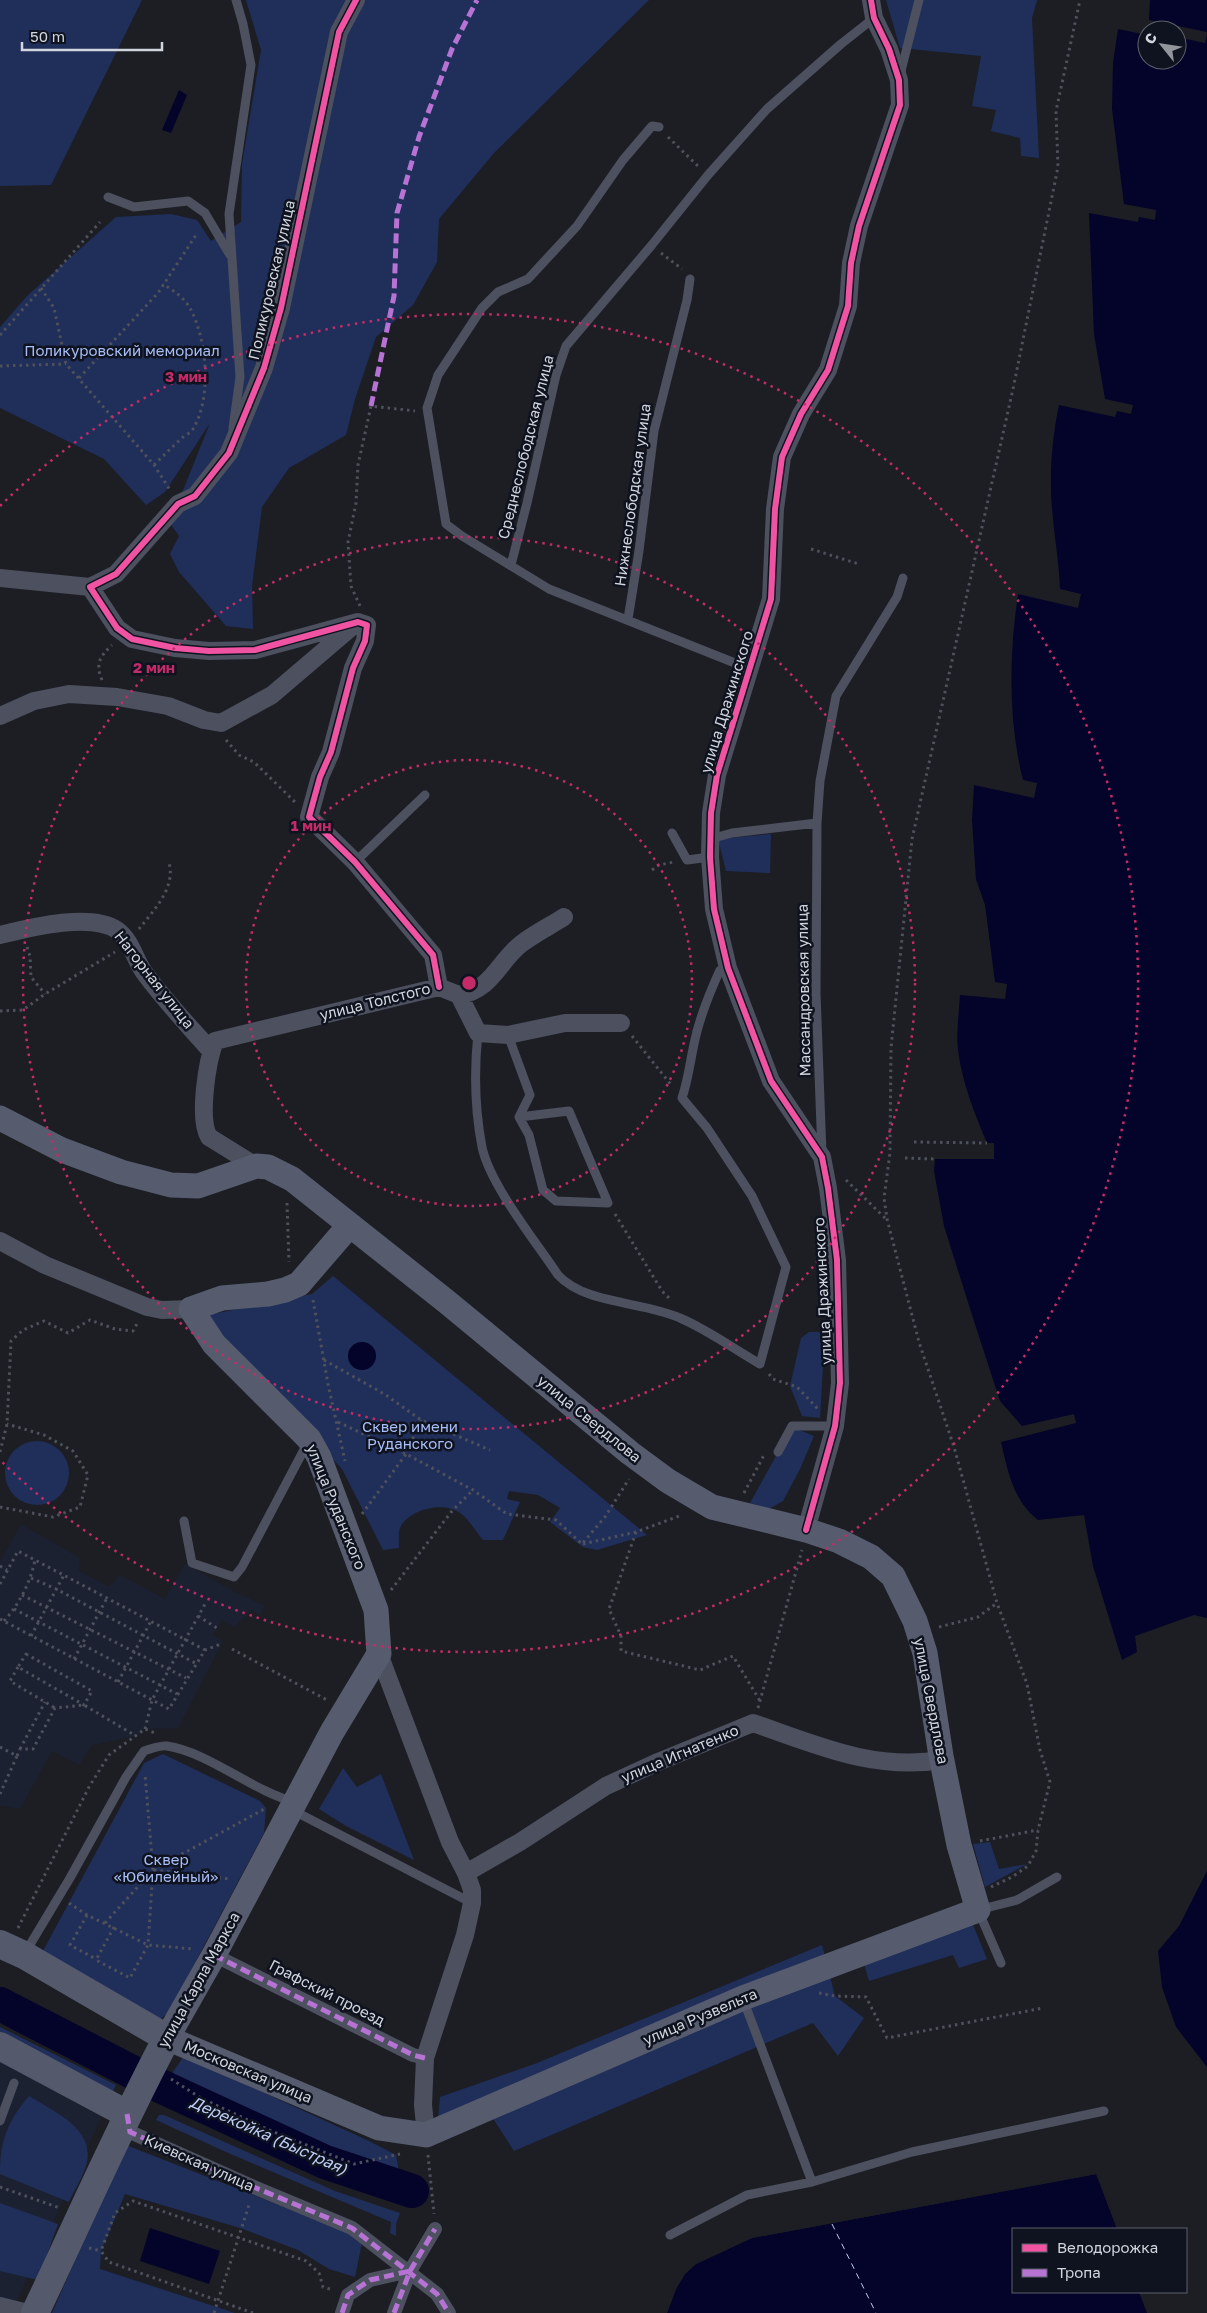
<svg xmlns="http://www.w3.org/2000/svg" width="1207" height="2313" font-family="'Golos Text',sans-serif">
<rect width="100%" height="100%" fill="#1c1e24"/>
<path fill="#1c2132" d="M21 1524 80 1558 79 1571 109 1587 120 1575 165 1599 185 1564 235 1592 265 1606 260 1615 251 1610 235 1627 222 1620 213 1635 223 1641 178 1728 145 1729 136 1736 92 1745 79 1765 52 1751 20 1809 0 1805V1562Z
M0 2041 111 2096 12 2311 0 2308Z"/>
<path fill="#202e5a" d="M0 0H142L51 185 0 186Z
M246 0H649L494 153 439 219 437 262 413 305 376 337 355 399 346 435 289 468 262 507 252 586 253 629 226 626 179 572 170 554 179 536 170 523 210 423 165 492 146 505 104 459 0 408V327L27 296 116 217 171 214 197 220 211 241 241 222 242 164 261 50Z
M886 0H1037L1032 18 1039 158 1021 156 1020 138 991 131 996 110 972 106 981 56 900 48Z
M771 834 770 873 726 871 718 839Z
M333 1276 647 1535 597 1550 583 1547 550 1522 560 1508 538 1495 509 1491 507 1499 520 1502 503 1540H483C476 1532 469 1519 460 1513 444 1501 409 1509 400 1528 398 1534 399 1542 399 1548L383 1550 342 1469 198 1317 312 1294Z
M809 1332H825L820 1418 802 1416 790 1386 801 1338Z
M792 1427 814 1436 800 1469 783 1501 769 1509 750 1503Z
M5 1473a32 32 0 1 1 64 0a32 32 0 1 1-64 0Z
M163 1754 260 1801 266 1808 264 1833 169 2012 158 2021 43 1951 144 1763Z
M343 1768 357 1787 381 1774 414 1860 346 1826 319 1809Z
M990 1842 999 1869 1027 1864 985 1887 973 1844Z
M971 1920 987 1959 959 1968 953 1955 869 1981 863 1960Z
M822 1945 835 1996 864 2018 838 2056 813 2023 514 2151 492 2117 437 2130 440 2097 537 2063Z
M0 2027 116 2085 111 2096 0 2041Z
M184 2056 367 2140 396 2155 399 2172 319 2144 180 2086 173 2072Z
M29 2096C53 2111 94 2128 87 2162 84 2175 75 2189 69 2202L0 2174C0 2140 8 2121 29 2096Z
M159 2115H164L335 2191 400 2213 396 2224V2236L390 2233 391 2222 226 2152 156 2120Z
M126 2145 363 2238 355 2277 329 2269 298 2250 240 2228 125 2194 101 2251 100 2269 235 2313H52Z
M0 2203 58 2224 38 2280 0 2271Z"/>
<path fill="#040329" d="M1150 0H1207V32L1149 20Z
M1118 29 1147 35V60H1177V37L1205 43 1207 35V1618L1194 1615 1135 1636 1137 1652 1122 1660 1093 1566 1084 1515 1038 1520C1013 1500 1008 1472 1001 1442L1076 1423 1074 1414 1022 1426 1000 1401 973 1318 944 1226 934 1171 935 1159H994V1143H987C974 1112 962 1082 958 1050 956 1032 959 1013 960 995L1005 999 1007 984 995 982 985 905 976 879 972 820 974 785 1034 798 1037 783 1023 780C1008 720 1009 655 1018 594L1078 608 1081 594 1060 589C1059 561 1054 535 1052 508 1049 475 1052 438 1059 405L1115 417 1117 411 1131 414 1133 405 1105 399 1094 334 1089 213 1138 222 1139 217 1155 220 1156 210 1124 204 1112 109 1113 63Z
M179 90 187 95 171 133 162 130Z
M348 1356a14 14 0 1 1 28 0a14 14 0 1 1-28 0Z
M1207 1871V2067L1176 2027 1162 1987 1158 1951 1179 1926Z
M1097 2174 1117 2229H1013V2292H1139L1147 2313H667L676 2289 685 2274 696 2264 752 2238Z
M150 2228 220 2251 209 2284 140 2261Z"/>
<path fill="#1c1e24" d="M1097 2172 1119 2229H1117L1096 2174 752 2238 696 2264 685 2274 676 2289 667 2313H665L674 2287 683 2272 694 2262 726 2245 751 2235Z"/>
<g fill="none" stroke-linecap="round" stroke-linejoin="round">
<path stroke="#040329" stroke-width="34" d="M0 2004 136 2074
M156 2084 325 2162 412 2191"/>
<path stroke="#bfcef5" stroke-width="1" stroke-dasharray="6 5" stroke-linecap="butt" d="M832 2224 876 2313"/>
<path stroke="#4e515b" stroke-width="3" stroke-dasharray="2.5 4" stroke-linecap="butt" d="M668 137 699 167
M661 253 682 269
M41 288 54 308 66 364 154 465 170 490
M0 335 100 222
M0 366 66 364
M79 378 158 293 196 235
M154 465C163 456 172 447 182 438 185 435 191 433 193 429 212 398 207 341 191 310 185 298 174 291 163 284
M811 549 859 564
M360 606 351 586 348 542 356 503 358 465 371 406 415 411
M102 680C95 664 100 656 112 645
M226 740 239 755 254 762 295 802
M652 870 659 865 674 862
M139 929C153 911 176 888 169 863
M27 947 30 956 31 977 45 994
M0 1011 23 1010 45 994 115 952
M632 1036 672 1086
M914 1142 987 1143
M905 1158 935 1159
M846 1180 886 1219
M287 1203 289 1262
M615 1214 662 1291 670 1299
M313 1300 328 1384 345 1461
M324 1360 386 1395 421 1420 490 1450
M769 1374 773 1379 797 1387 819 1410
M338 1422 406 1454 473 1490 507 1514 556 1520 582 1544 605 1517 629 1479
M0 1452 7 1424 11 1341 23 1330 44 1321 68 1333 90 1320 115 1329 133 1331 138 1322
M744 1493 764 1455
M0 1507 53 1517 80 1507 88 1475 73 1451 44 1435 7 1424
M362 1514 406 1454 421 1420
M636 1532 609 1609 621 1636V1651L700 1670 733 1656 760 1701
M583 1544 636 1532 682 1515
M0 1566 7 1570
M31 1578 56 1589 197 1664
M0 1584 18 1551 205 1650
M391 1590 452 1511 473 1490
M22 1595 186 1678
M14 1609 177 1694
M198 1616 217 1628
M0 1619 169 1709 205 1650 221 1644
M4 1621C20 1603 30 1583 35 1560
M939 1627 978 1617 997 1603
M31 1636 64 1575
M232 1649 327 1700
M26 1654 92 1691 84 1705 18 1667Z
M74 1659 107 1598
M18 1667 10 1681 55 1708
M118 1682 151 1621
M758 1708 802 1550
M145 1729 152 1700 205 1604
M0 1747 17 1756 0 1794
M20 1749 45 1702
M17 1756 20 1749H33L55 1708 84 1705 136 1736
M980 1841 1038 1830
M154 1870 230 1879
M991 1887 1012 1877 1028 1866 1036 1851 1038 1830 1050 1782 1040 1750 1027 1684 997 1603 954 1447 919 1342 887 1219 884 1198 890 1153 891 1048 912 839 1013 389 1058 167 1056 111 1080 0
M69 1903 87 1915 148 1945 194 1949
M87 1915 70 1945 94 1958
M105 1923 153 1870 266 1808
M114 1927 96 1960 130 1978 148 1945 153 1870 145 1774
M18 1928 89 1787 109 1755 145 1729 155 1733
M819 1993 835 1996 866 1997 887 2038 1043 2008
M171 2079 201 2098 269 2130 354 2164 400 2154
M428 2155 434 2214
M0 2187 60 2208
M89 2248 101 2251
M214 2313 250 2202
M253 2313 109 2262 101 2251 115 2213 133 2201 306 2261 319 2273 323 2287 333 2290"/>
<path stroke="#4c505f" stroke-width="9" d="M900 75 919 0
M659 127 652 126 623 160 577 226 528 279 498 292 482 308 438 375 427 408 446 524 462 536 549 589 750 669
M108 197 134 207 188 201 205 213 230 255
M233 428 240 377 229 214 251 65 243 24 236 0
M511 565 527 503 556 375 566 346 651 246 708 175 767 109 841 44 874 18
M628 619 639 551 654 431 687 300 690 279
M672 833 687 860 710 857
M710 839 732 833 817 823
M355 862 425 795
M478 1033C474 1070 475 1110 482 1147 490 1185 536 1242 558 1275 586 1305 643 1301 680 1318 708 1330 734 1349 760 1364L786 1267 752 1196 707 1128 682 1098C688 1080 690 1063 694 1044 699 1019 709 994 720 970L728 968
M508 1035 530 1095 519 1117 529 1135 543 1190 556 1201 608 1203 569 1111 519 1117
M822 1154 816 993 817 823 820 781 836 696 897 597 903 578
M778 1452 792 1426H835
M184 1521 192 1563 234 1577 242 1567 308 1442
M292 1813 296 1812 472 1903
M25 1953 70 1878 126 1777 144 1751C151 1749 160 1745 167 1746 208 1752 251 1790 294 1802
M1001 1963 978 1910 1017 1900 1057 1877
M0 2121 14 2083
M812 2182 912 2152 1104 2111
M670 2235 747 2195 812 2182 743 1999"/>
<path stroke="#4c505f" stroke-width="14" d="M214 1955 413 2055 425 2058
M128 2119 130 2132 256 2188 352 2228 437 2294 449 2313
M342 2313 348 2295 370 2280 410 2271
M394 2313 410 2271 435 2229"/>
<path stroke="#4c505f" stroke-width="18" d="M0 578 90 587
M90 587 117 628 132 639 175 648 209 651 255 650 358 622 367 625 365 641 353 668 331 752 320 777 309 817 355 862 433 955 439 987
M90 587 116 574 178 504 195 496 229 453 264 368 281 308 339 32 356 0
M0 716 34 701 69 694 117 697 168 706 204 720 221 723 272 695 354 625
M0 935C29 928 90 912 117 930 132 941 135 961 146 975 166 1002 189 1026 211 1051
M459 995C491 991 499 961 521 944 534 934 550 926 564 917
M256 1166 209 1137C198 1119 207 1061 215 1041L439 987 459 995 478 1033 508 1035 565 1023H621
M0 1241 45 1265 147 1307 162 1310 191 1309
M806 1530 835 1426 840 1383 837 1260 828 1188 822 1157 771 1081 728 968 714 909 710 857 711 813 717 775 771 599 775 509 782 457 801 414 828 370 848 306 851 263 859 226 900 105 899 80 889 49 874 18 871 0
M379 1654 450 1842 466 1873 472 1890V1903L465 1935 425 2058 423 2105 426 2135
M466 1873 520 1842 606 1786 658 1762 753 1723C817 1745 873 1771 942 1760
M0 2306 28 2313"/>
<path stroke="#565c6e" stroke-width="25" d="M0 1118 62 1150 121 1172 171 1185 198 1186 256 1166 268 1167 292 1179 447 1302 630 1453 668 1481 712 1507 806 1530 839 1541 871 1557 893 1576 915 1621 925 1653 941 1756 959 1845 978 1910 743 1998 426 2135 379 2128 167 2038 214 1955 332 1732 379 1654 376 1610 319 1457 309 1439 214 1344 191 1309 222 1298 268 1294 285 1290 299 1284 349 1226"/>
<path stroke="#545a6c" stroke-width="28" d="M0 1944 24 1955 167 2038C119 2128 79 2221 35 2313
M0 2046 127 2114"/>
<path stroke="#b673d3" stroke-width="5" stroke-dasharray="10 5" stroke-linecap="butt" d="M371 406 394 296 397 213 419 137 452 49 477 0
M214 1955 413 2055 425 2058
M127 2114 130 2132 256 2188 352 2228 437 2294 449 2313
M342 2313 348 2295 370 2280 410 2271
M394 2313 410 2271 435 2229"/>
<defs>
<path id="cycleway" d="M356 0 339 32 281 308 264 368 229 453 195 496 178 504 116 574 90 587 117 628 132 639 175 648 209 651 255 650 358 622 367 625 365 641 353 668 331 752 320 777 309 817 355 862 433 955 439 987
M806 1530 835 1426 840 1383 837 1260 828 1188 822 1157 771 1081 728 968 714 909 710 857 711 813 717 775 771 599 775 509 782 457 801 414 828 370 848 306 851 263 859 226 900 105 899 80 889 49 874 18 871 0"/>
</defs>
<use href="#cycleway" stroke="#0f131f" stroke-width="9"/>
<use href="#cycleway" stroke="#f153a3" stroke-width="6"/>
</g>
<g fill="none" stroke="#c42b68" stroke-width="2.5" stroke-dasharray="2.5 5">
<circle cx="469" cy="983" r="223"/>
<circle cx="469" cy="983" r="446"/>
<path d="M0 506A669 669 0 1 1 0 1460"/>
</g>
<g text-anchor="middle" stroke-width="5" stroke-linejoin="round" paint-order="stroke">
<g font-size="15" fill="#d1d5dd" stroke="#0f131f">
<text transform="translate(272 280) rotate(-77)" y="5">Поликуровская улица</text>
<text transform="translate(526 447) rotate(-76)" y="5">Среднеслободская улица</text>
<text transform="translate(633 495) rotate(-82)" y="5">Нижнеслободская улица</text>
<text transform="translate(727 702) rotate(-73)" y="5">улица Дражинского</text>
<text transform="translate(154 980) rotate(52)" y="5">Нагорная улица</text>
<text transform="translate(804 990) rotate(-91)" y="5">Массандровская улица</text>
<text transform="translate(375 1002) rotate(-14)" y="5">улица Толстого</text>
<text transform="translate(823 1291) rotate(-93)" y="5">улица Дражинского</text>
<text transform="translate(589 1419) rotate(39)" y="5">улица Свердлова</text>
<text transform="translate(336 1507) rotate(68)" y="5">улица Руданского</text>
<text transform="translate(931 1701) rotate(79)" y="5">улица Свердлова</text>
<text transform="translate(680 1754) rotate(-23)" y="5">улица Игнатенко</text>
<text transform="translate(199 1980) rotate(-61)" y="5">улица Карла Маркса</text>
<text transform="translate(327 1993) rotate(27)" y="5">Графский проезд</text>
<text transform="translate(700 2017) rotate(-23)" y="5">улица Рузвельта</text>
<text transform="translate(248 2072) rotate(23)" y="5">Московская улица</text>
<text transform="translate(199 2163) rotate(24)" y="5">Киевская улица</text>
</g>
<g font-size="15" fill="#a8bef8" stroke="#0f131f">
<text x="122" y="356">Поликуровский мемориал</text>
<text x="410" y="1432">Сквер имени<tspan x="410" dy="17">Руданского</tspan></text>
<text x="166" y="1865">Сквер<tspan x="166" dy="17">«Юбилейный»</tspan></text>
</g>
<g font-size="16" font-style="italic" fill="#bfcef5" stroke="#0f131f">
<text transform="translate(269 2135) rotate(24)" y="6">Дерекойка (Быстрая)</text>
</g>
</g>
<circle cx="469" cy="983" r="8" fill="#c42b68" stroke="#0f131f" stroke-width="2.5"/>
<g font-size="15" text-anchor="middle" font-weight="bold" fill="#c42b68" stroke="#0f131f" stroke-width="5" stroke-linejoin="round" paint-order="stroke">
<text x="186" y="382">3 мин</text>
<text x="154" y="673">2 мин</text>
<text x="311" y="831">1 мин</text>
</g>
<rect x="1012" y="2228" width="175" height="65" fill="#0f131f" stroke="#5d616b"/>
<rect x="1022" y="2244" width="25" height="8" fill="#f153a3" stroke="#5d616b"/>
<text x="1057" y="2253" font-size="15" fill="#d1d5dd">Велодорожка</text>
<rect x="1022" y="2269" width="25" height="8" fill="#b673d3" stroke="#5d616b"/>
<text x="1057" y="2278" font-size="15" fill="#d1d5dd">Тропа</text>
<g transform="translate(1162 45) rotate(300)"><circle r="24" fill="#0f131f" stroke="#5d616b"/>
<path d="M0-4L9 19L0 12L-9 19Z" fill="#92959c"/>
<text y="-8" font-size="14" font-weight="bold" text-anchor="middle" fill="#d1d5dd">С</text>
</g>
<path d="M22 42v8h140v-8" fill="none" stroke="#d1d5dd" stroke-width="2.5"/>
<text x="30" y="42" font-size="15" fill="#d1d5dd" stroke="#0f131f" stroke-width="4" paint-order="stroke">50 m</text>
</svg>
